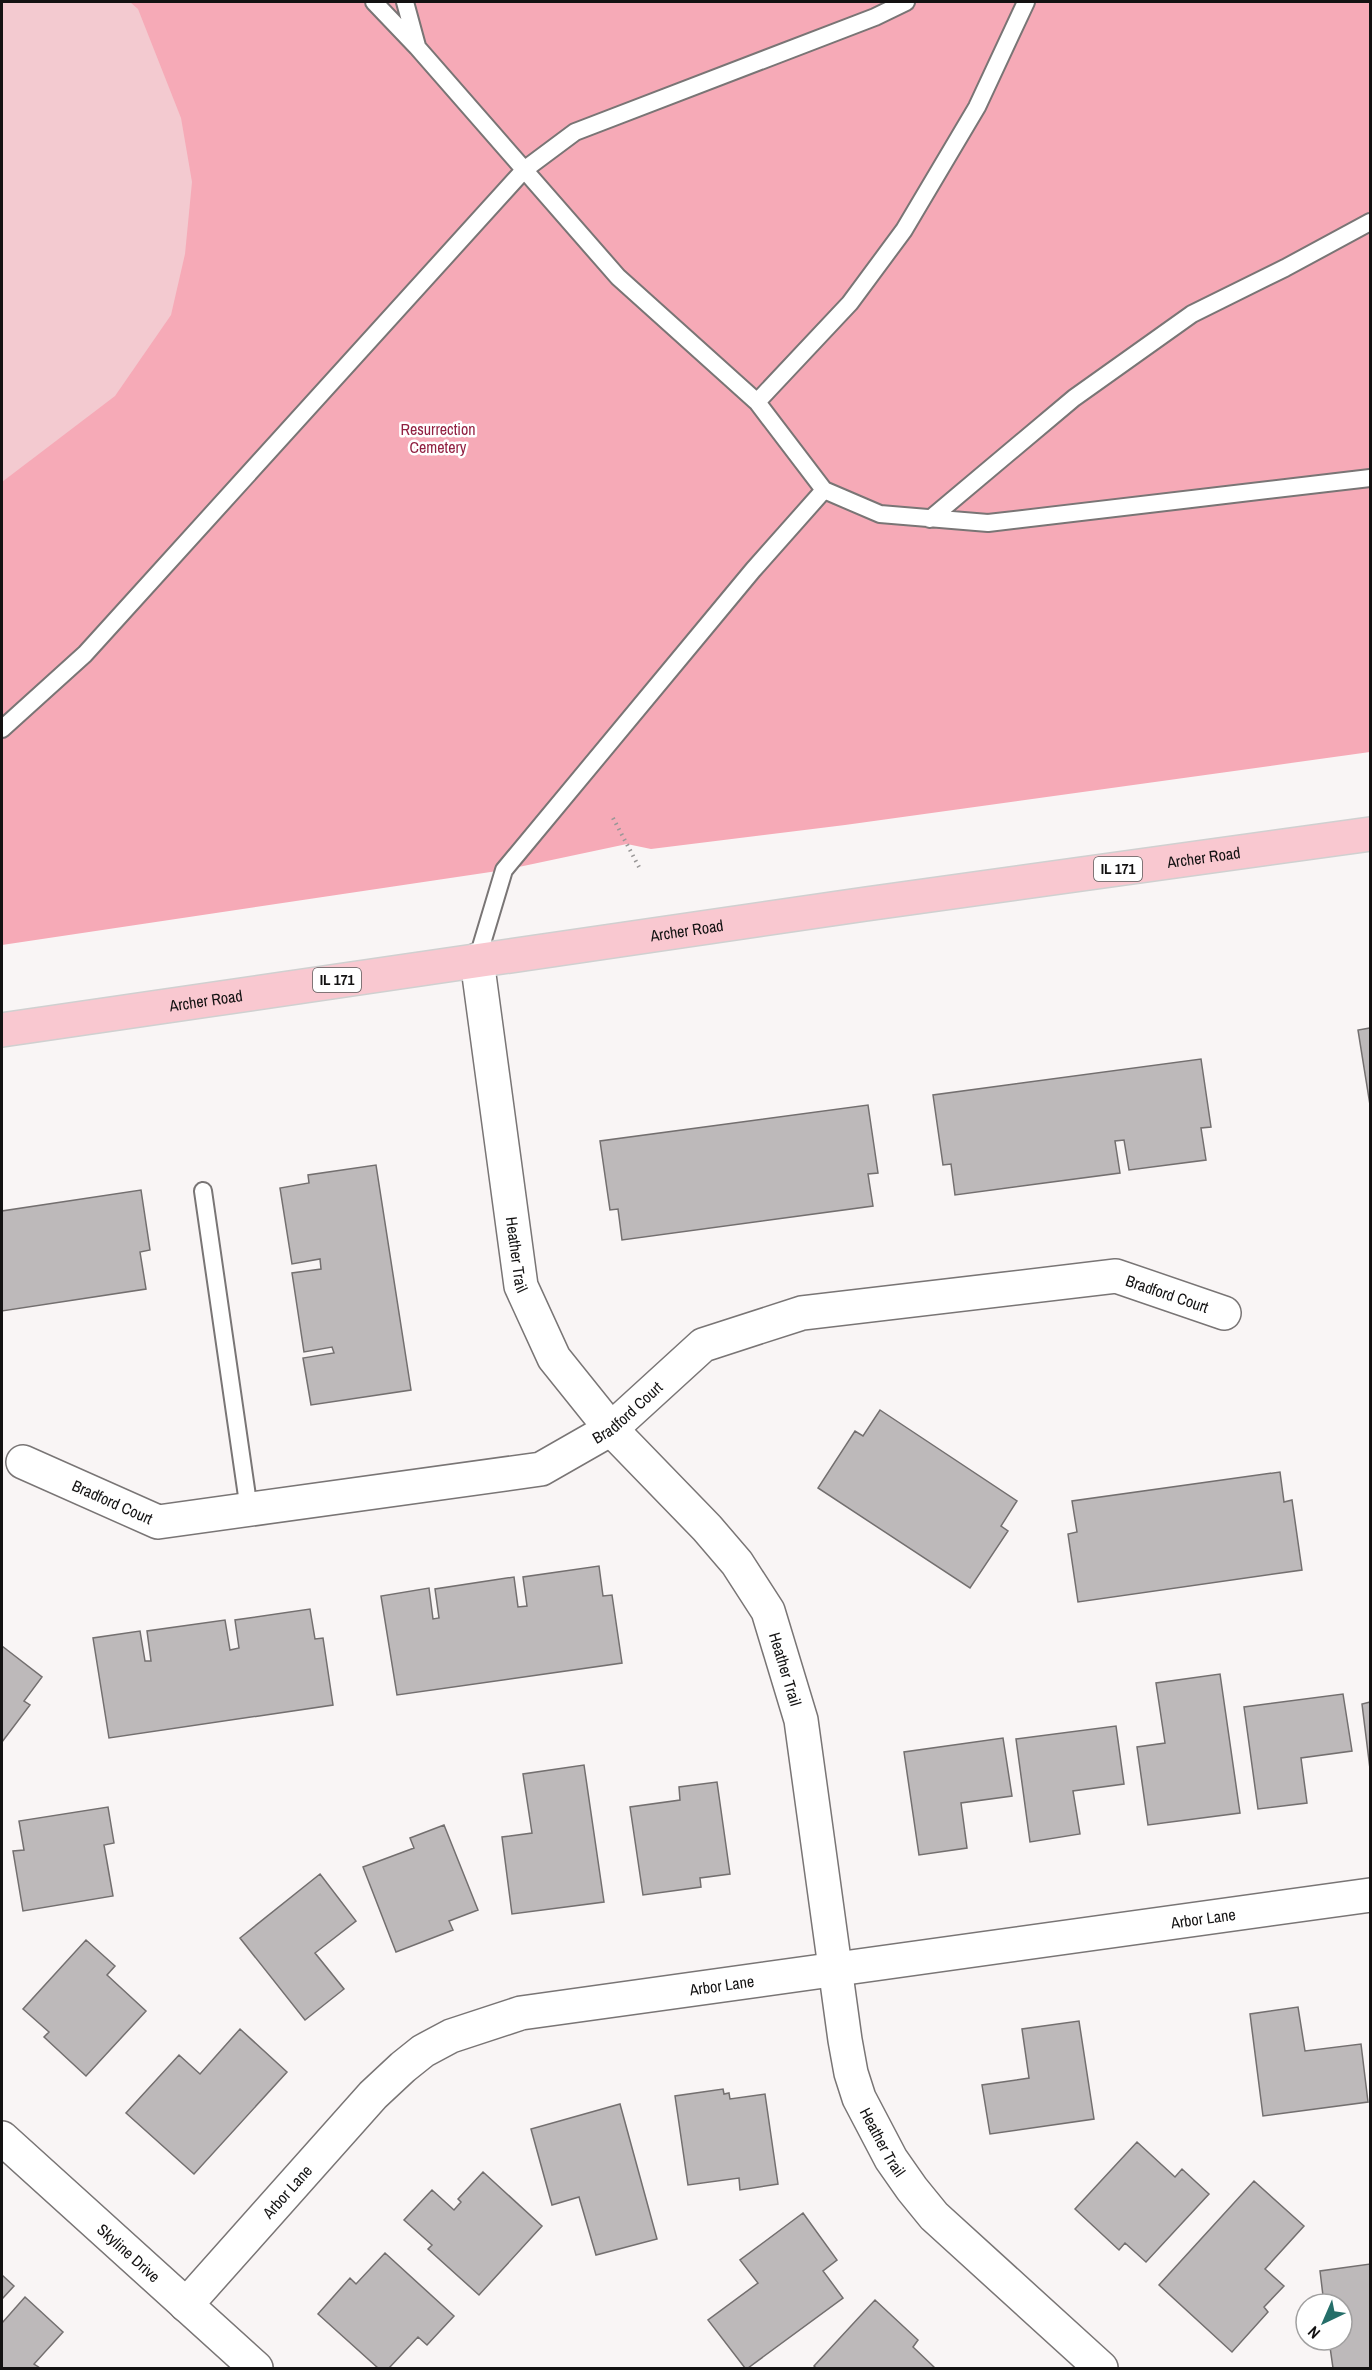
<svg xmlns="http://www.w3.org/2000/svg" width="1372" height="2370" font-family="'Archivo Narrow',sans-serif">
<rect width="100%" height="100%" fill="#f9f5f5"/>
<path fill="#f6aab7" d="M2 2H1370V752L845 825 651 849 627 844 504 870 2 945Z"/>
<path fill="#f3cad0" d="M2 2H130L138 9 181 118 192 182 185 254 171 315 115 396 2 482Z"/>
<path fill="#bdb9ba" stroke="#736f6f" stroke-width="1.5" d="M1370 1028V1105L1358 1030Z
M1201 1059 1211 1127 1201 1128 1206 1160 1129 1170 1124 1140 1115 1141 1120 1173 955 1195 951 1164 943 1165 933 1095Z
M868 1105 878 1173 868 1174 873 1206 622 1240 618 1209 610 1210 600 1141Z
M376 1165 411 1390 311 1405 303 1358 334 1353 332 1347 304 1352 292 1273 321 1269 320 1259 292 1264 280 1188 309 1183 308 1175Z
M141 1190 150 1250 140 1252 146 1289 2 1311V1211Z
M880 1410 1017 1501 1001 1526 1008 1531 970 1588 818 1488 855 1431 863 1436Z
M1280 1472 1284 1502 1292 1500 1302 1570 1078 1602 1068 1534 1077 1532 1072 1501Z
M599 1566 603 1596 612 1595 622 1663 397 1695 381 1596 429 1588 433 1619 439 1618 435 1589 514 1577 518 1607 527 1606 523 1577Z
M310 1609 315 1639 323 1638 333 1705 109 1738 93 1638 140 1631 145 1661H151L147 1631 225 1620 230 1650 239 1648 235 1620Z
M2 1646 42 1677 24 1701 30 1705 2 1742Z
M1220 1674 1240 1813 1148 1825 1137 1747 1165 1743 1156 1683Z
M1343 1694 1352 1751 1301 1758 1307 1803 1258 1809 1244 1707Z
M1370 1702V1769L1362 1704Z
M1116 1726 1124 1784 1073 1791 1080 1834 1030 1842 1016 1739Z
M1003 1738 1012 1796 961 1803 967 1848 919 1855 904 1752Z
M584 1765 604 1902 512 1914 502 1837 532 1833 523 1774Z
M717 1782 730 1874 700 1878 701 1887 643 1895 630 1807 680 1800 679 1787Z
M108 1807 114 1843 104 1845 113 1896 23 1911 13 1851 24 1850 19 1821Z
M444 1825 478 1910 449 1921 453 1930 396 1952 363 1867 414 1848 410 1838Z
M320 1874 356 1921 315 1953 344 1989 305 2020 240 1938Z
M86 1940 115 1966 107 1975 146 2011 86 2076 44 2037 49 2032 23 2009Z
M1298 2007 1305 2051 1361 2044 1368 2102 1263 2116 1250 2014Z
M1079 2021 1094 2119 990 2134 982 2085 1029 2078 1022 2029Z
M240 2029 287 2072 194 2174 126 2113 179 2055 200 2074Z
M723 2089 724 2094 729 2093 730 2099 765 2094 778 2184 740 2190 739 2178 688 2185 675 2096Z
M620 2104 657 2239 596 2255 579 2197 552 2205 531 2129Z
M1137 2142 1175 2177 1182 2169 1209 2194 1146 2262 1125 2243 1119 2250 1075 2209Z
M483 2172 542 2226 479 2295 428 2249 432 2245 404 2220 432 2190 454 2210 461 2202 458 2199Z
M1254 2181 1304 2226 1265 2269 1284 2286 1264 2307 1268 2312 1232 2352 1159 2285Z
M803 2213 837 2260 823 2271 843 2298 748 2368H745L708 2320 758 2283 740 2260Z
M385 2253 454 2316 427 2345 418 2337 389 2368H378L318 2314 350 2278 356 2284Z
M1370 2264V2368H1333L1329 2340H1342V2304H1324L1320 2271Z
M2 2275 14 2286 2 2299Z
M25 2297 63 2332 34 2364 40 2368H2V2323Z
M875 2300 918 2340 913 2347 935 2368H816L814 2366Z"/>
<g fill="none" stroke-linecap="round" stroke-linejoin="round">
<defs>
<path id="service" d="M374 2 417 47 618 277 757 402 824 490
M405 2 417 46
M757 402 850 303 904 230 977 107 1026 2
M930 519 1074 398 1192 314 1285 268 1370 222
M2 729 85 654 524 170 575 132 875 17 906 2
M477 960 504 870 753 570 824 490 880 514 988 523 1370 478
M203 1191 249 1510"/>
<g id="minor">
<path id="s1" d="M477 960 521 1286 554 1358 611 1429 707 1528 737 1563 768 1611 801 1720 845 2040 851 2073 859 2098 891 2159 912 2189 934 2216 1101 2368"/>
<path id="s2" d="M23 1462 158 1522 541 1469 611 1429 703 1345 802 1313 1116 1276 1224 1313"/>
<path id="s3" d="M2 2138 256 2368"/>
<path id="s4" d="M186 2305 373 2095 403 2067 423 2051 451 2036 521 2013 1370 1895"/>
</g>
<g id="primary">
<path id="s5" d="M2 1030 866 904 1370 834"/>
</g>
</defs>
<use href="#service" stroke="#797575" stroke-width="20"/>
<use href="#minor" stroke="#797575" stroke-width="36"/>
<use href="#primary" stroke="#d0d0d0" stroke-width="36"/>
<path stroke="#999797" stroke-width="4" stroke-dasharray="1.5 4.5" stroke-linecap="butt" d="M613 818 639 867"/>
<use href="#service" stroke="#fff" stroke-width="16"/>
<use href="#minor" stroke="#fff" stroke-width="33"/>
<use href="#primary" stroke="#f9c8d0" stroke-width="33"/>
</g>
<g text-anchor="middle" stroke-width="5" stroke-linejoin="round" paint-order="stroke">
<g fill="#fff" stroke="#5a5959" stroke-width="1.5">
<rect x="1094" y="857" width="48" height="24" rx="4.5"/>
<rect x="313" y="968" width="48" height="24" rx="4.5"/>
</g>
<g font-size="15" font-weight="bold" fill="#131212">
<text x="1118" y="874">IL 171</text>
<text x="337" y="985">IL 171</text>
</g>
<g font-size="16" fill="#912142" stroke="#fff">
<text x="438" y="435">Resurrection<tspan x="438" dy="18">Cemetery</tspan></text>
</g>
<g font-size="16" fill="#131212" stroke="#fff">
<text dy="6" stroke="none"><textPath href="#s5" startOffset="1214">Archer Road</textPath></text>
<text dy="6" stroke="none"><textPath href="#s5" startOffset="692">Archer Road</textPath></text>
<text dy="6" stroke="none"><textPath href="#s5" startOffset="206">Archer Road</textPath></text>
<text dy="6" stroke="none"><textPath href="#s1" startOffset="297">Heather Trail</textPath></text>
<text dy="6" stroke="none"><textPath href="#s2" startOffset="1214">Bradford Court</textPath></text>
<text dy="6" stroke="none"><textPath href="#s2" startOffset="638">Bradford Court</textPath></text>
<text dy="6" stroke="none"><textPath href="#s2" startOffset="98">Bradford Court</textPath></text>
<text dy="6" stroke="none"><textPath href="#s1" startOffset="801">Heather Trail</textPath></text>
<text dy="6" stroke="none"><textPath href="#s4" startOffset="1142">Arbor Lane</textPath></text>
<text dy="6" stroke="none"><textPath href="#s4" startOffset="656">Arbor Lane</textPath></text>
<text dy="6" stroke="none"><textPath href="#s1" startOffset="1287">Heather Trail</textPath></text>
<text dy="6" stroke="none"><textPath href="#s4" startOffset="152">Arbor Lane</textPath></text>
<text dy="6" stroke="none"><textPath href="#s3" startOffset="171">Skyline Drive</textPath></text>
</g>
</g>
<rect width="1372" height="2370" fill="none" stroke="#131212" stroke-width="6"/>
<g transform="translate(1324 2322) rotate(224)"><circle r="28" fill="#ffffff" stroke="#a1a0a0" stroke-width="1.5"/>
<path d="M0-4.5L10 22L0 15L-10 22Z" fill="#256e69"/>
<text y="-9" font-size="16" font-weight="bold" text-anchor="middle" fill="#131212">N</text>
</g>
</svg>
